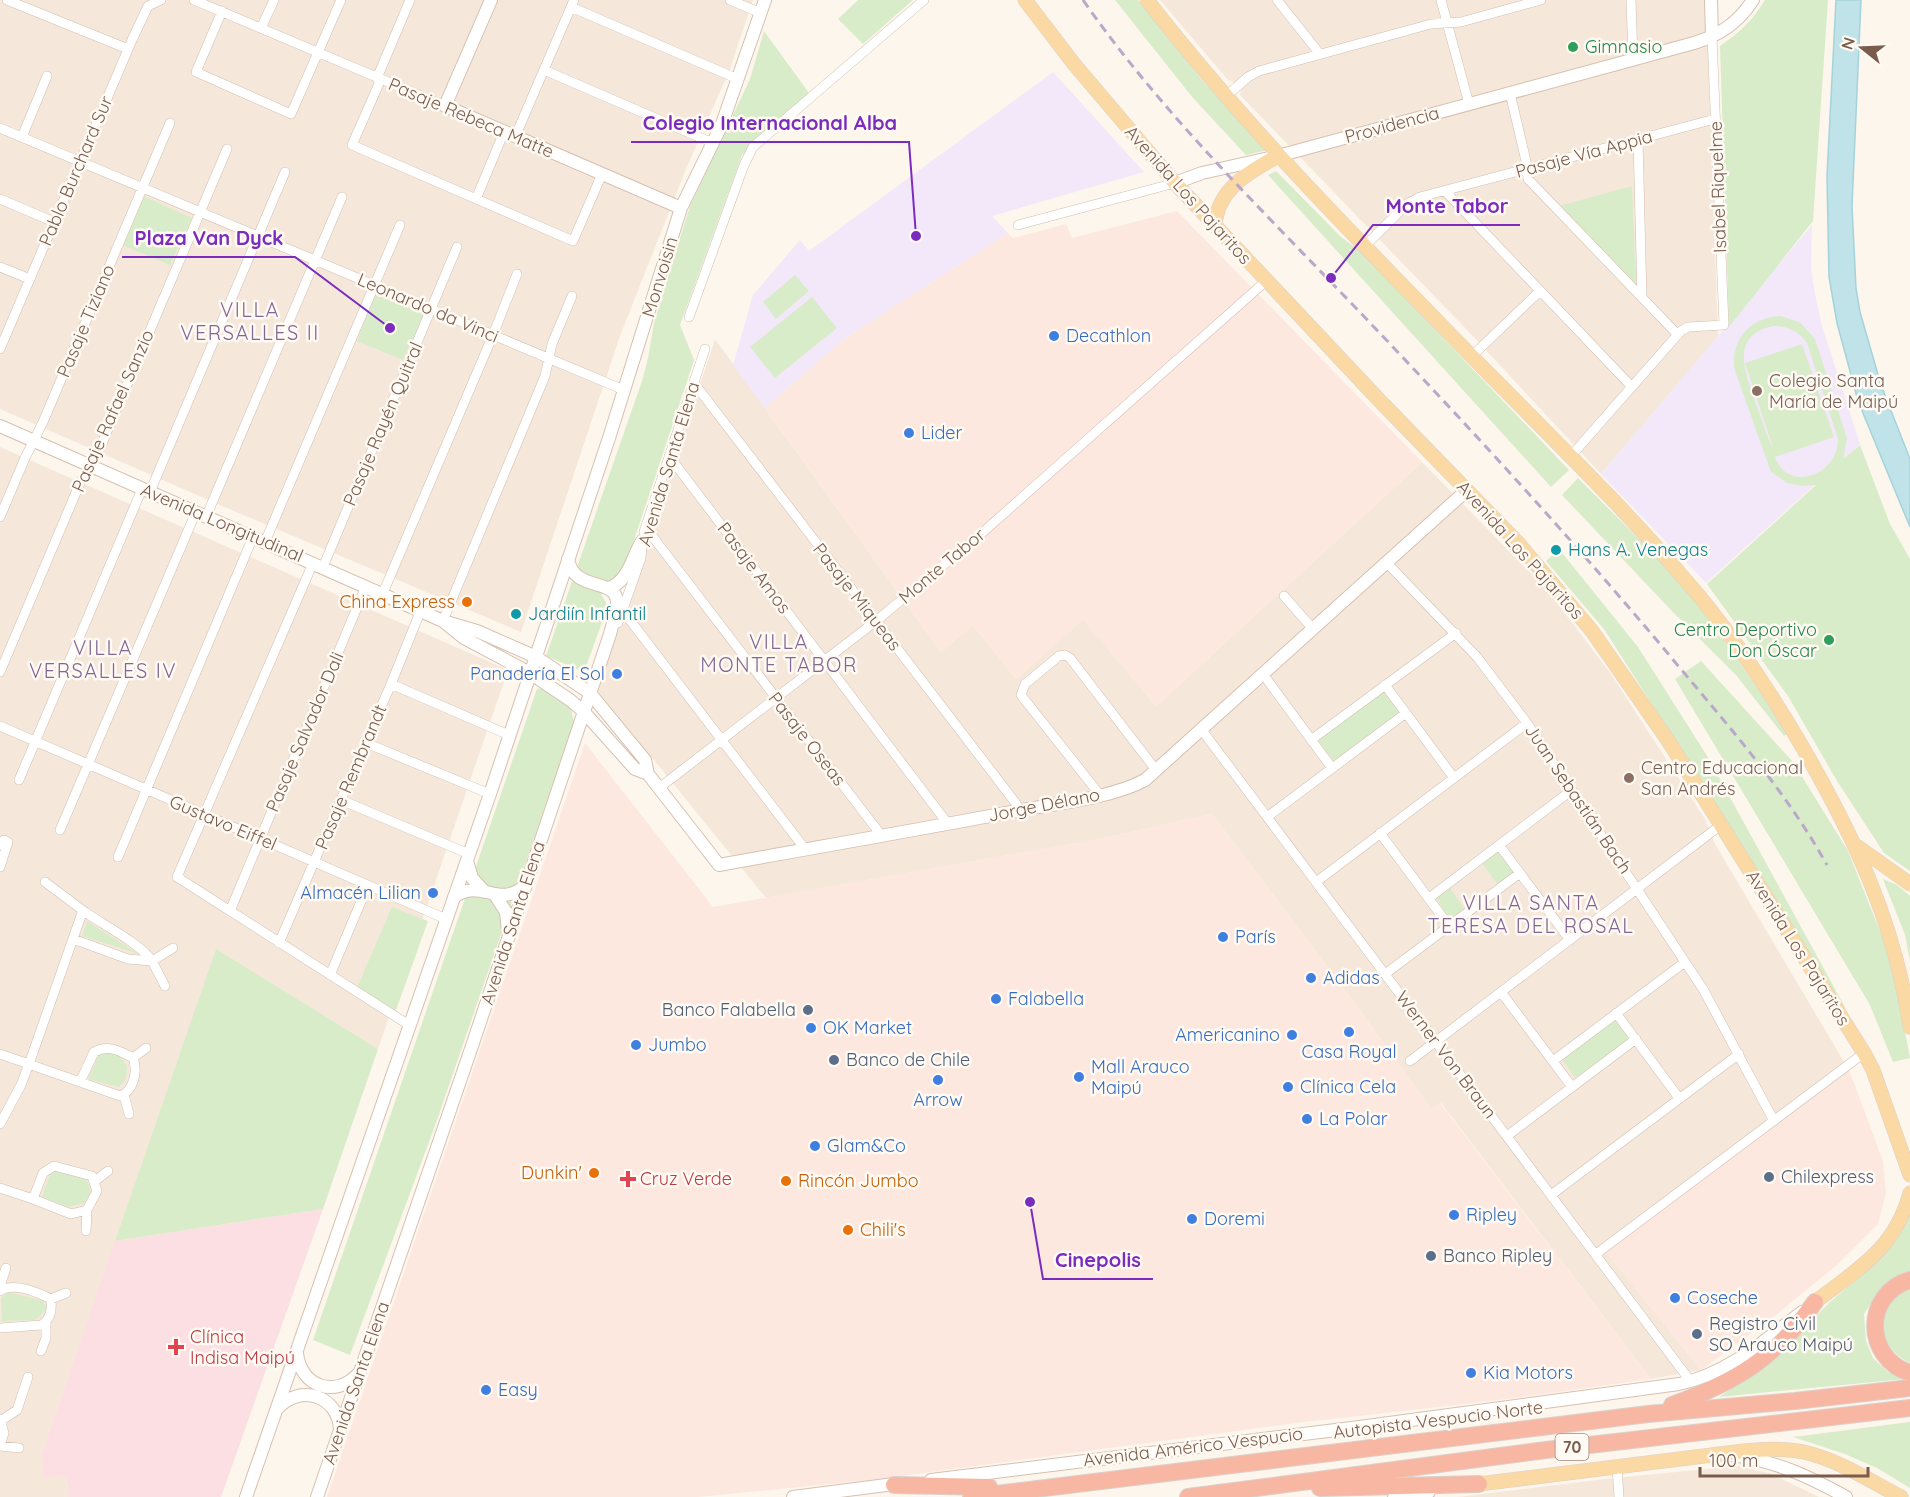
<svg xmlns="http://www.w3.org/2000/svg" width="1910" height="1497" font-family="Quicksand,sans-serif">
<rect width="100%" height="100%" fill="#fdf6ec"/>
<path fill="#f5e8da" d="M0 0H753L730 69 686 169 620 336 521 632 229 509 0 409Z
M1160 0H1706L1718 337 1601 474 1469 332 1240 95 1241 91 1233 82 1228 80Z
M715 339 941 652 973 625 1016 679 1083 619 1156 706 1422 462 1548 591 1611 674 1705 819 1715 844 1850 1072 1606 1251 1701 1370 1651 1379 1441 1103 1431 1109 1356 1005 1212 814 1101 839 766 898 598 691Z
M0 447 508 670 378 1049 216 950 42 1453 66 1474 69 1497H0Z
M1737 1466 1769 1473 1819 1497H1458L1605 1479Z"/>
<path fill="#fde8e0" d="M1177 211 1422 462 1156 706 1083 620 1016 679 973 625 941 652 765 408 844 339 1008 233 1013 238 1066 224 1072 238Z
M585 743 713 907 1101 839 1212 814 1356 1005 1431 1109 1440 1103 1651 1379 1500 1400 1296 1423 871 1480 698 1497H327Z
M1850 1072 1883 1161 1886 1193 1878 1224 1837 1265 1772 1318 1701 1370 1605 1251Z"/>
<path fill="#f3e8fa" d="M1053 72 1144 172 992 216 1008 233 844 339 765 408 733 365 753 295 800 240 809 251Z
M1812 225 1811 268 1815 294 1822 326 1860 444 1706 583 1601 474Z"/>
<path fill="#fbdfe3" d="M323 1209 221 1497H69L66 1474 44 1478 42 1453 115 1241Z"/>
<path fill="#d8ecc9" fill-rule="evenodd" d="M858 0H913L863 44 838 19Z
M1115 0H1138L1202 80 1268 150 1246 155 1193 98Z
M1765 0H1828L1813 221 1729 327 1720 46C1739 33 1753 20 1765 0Z
M764 31 809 93 742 155 680 325 694 360 623 573 618 581 601 594 608 606 584 672 546 656 642 381 648 358 654 323 690 206 750 79Z
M1276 171 1341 237 1360 251 1569 470 1551 487 1268 175Z
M1632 186 1636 287 1559 206Z
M143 196 192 218 170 265 122 245Z
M795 275 809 291 776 319 763 302Z
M375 295 424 314 403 360 357 341Z
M812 297 837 328 775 378 750 347Z
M1781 316 1801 323 1815 339 1847 438 1843 459 1860 445 1890 524 1910 559V871L1884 853 1837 781 1788 696 1707 584 1816 485 1803 486 1787 483 1771 472 1734 368C1732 339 1750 317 1781 316ZM1773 326C1788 326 1798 331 1807 343L1838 439C1838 476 1788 493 1775 457L1834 437 1802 344 1745 363 1773 448C1766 435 1762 419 1756 404 1746 374 1728 336 1773 326Z
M1578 478 1664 564 1698 602 1788 733 1784 736 1736 675 1670 609 1562 495Z
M1559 549 1638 647 1709 759 1846 1009 1828 988 1722 815 1604 629 1546 561Z
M1701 661 1793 762 1848 851 1891 959 1910 1058 1893 1062 1870 1005 1675 679Z
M543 688 571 708 574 722 436 1123 350 1355 313 1340 537 689Z
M1386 690 1401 711 1334 761 1318 740Z
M1499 850 1516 872 1498 885 1482 863Z
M1883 879 1897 885 1910 896V961L1905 935Z
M1449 886 1464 909 1453 917 1447 915 1437 899 1438 894Z
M392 907 428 921 395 1013 356 990Z
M87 921 139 954 82 936Z
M216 949 378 1049 323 1209 115 1241Z
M1615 1020 1629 1039 1575 1078 1562 1059Z
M110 1051 120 1057 127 1066 126 1079 119 1087 88 1079 99 1054Z
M62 1169 86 1177 91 1192 84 1203 68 1207 42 1197 50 1174Z
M1910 1212V1274H1905L1881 1288 1864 1314 1866 1341 1873 1358 1888 1372 1905 1379 1719 1397 1782 1354 1801 1331 1830 1302 1873 1266 1896 1240Z
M1910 1287V1363C1874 1346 1873 1304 1910 1287Z
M8 1292 43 1301 47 1309 35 1320 2 1321 1 1298Z
M1910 1422V1488L1877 1468 1845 1454 1793 1437Z"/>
<path fill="#bfe3e8" stroke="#a5d3da" stroke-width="1.5" d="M1836 0H1861L1852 206 1856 288 1860 312 1881 385 1910 459V527L1858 401 1837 323 1829 277 1827 176Z"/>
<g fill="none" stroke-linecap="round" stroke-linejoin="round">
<defs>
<path id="street" d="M7 0 128 49
M194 0 445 106
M730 0 761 13
M1277 0 1320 54
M1441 0 1469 104
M1631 0 1633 60
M571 7 738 79
M222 11 196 72 291 114 341 0
M261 28 274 0
M544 70 713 143
M377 78 410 0
M381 79 352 145 573 241 602 174
M1510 93 1526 161 1528 179 1678 335
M1225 97 1248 77 1259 71 1431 24 1461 22 1541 0
M0 128 624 390
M22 137 47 76
M515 137 574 0
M1638 139 1642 298
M1445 191 1632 387
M0 199 54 222
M476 199 504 132
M1018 225 1175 183
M1365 246 1407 204 1420 197 1715 119
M0 267 30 279
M689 317 744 165 753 147 924 0
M0 349 132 40 148 6 161 0
M1472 356 1540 291
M694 383 1021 810
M669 456 948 824
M1570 457 1681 331 1688 327 1724 325 1712 37
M150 492 285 172
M0 517 25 458 43 422 170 123
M206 517 342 197
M646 528 881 835
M644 532 705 349
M265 542 400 225
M313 563 177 877 409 1025
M1387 563 1477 657 1527 723 1703 989 1774 1121
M323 567 457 247
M383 593 493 335 517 274
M1284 596 1313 629
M623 611 805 849
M443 621 545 376 552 344 572 296
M618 623 641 558 642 545
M0 672 80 483 100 448 227 149
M1263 674 1332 768
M391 684 509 735
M1385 685 1454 778
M0 726 446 919
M1201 729 1691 1382
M1311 740 1456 633
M366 743 490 794
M19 780 142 489
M659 788 876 621 982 533 1266 281
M1100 795 1021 695 1025 684 1059 656 1065 655 1070 658 1156 770
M341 800 469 854
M1267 817 1406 713
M60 830 196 512
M1380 833 1449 926
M0 845 4 840 8 842 0 867
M1499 845 1570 940
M118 857 253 537
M45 882 85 912
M1316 882 1527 723
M1429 898 1572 790
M230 911 366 586
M279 943 391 684 421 610
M1385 974 1520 873
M330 975 368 885
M165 986 152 961 173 948
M1501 992 1572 1087
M1616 1013 1679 1098
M0 1054 120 1096C134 1091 138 1071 133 1058 119 1051 109 1044 94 1052L80 1082
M133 1058 146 1048
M1410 1061 1721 825
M1553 1061 1685 962
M124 1095 129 1114
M0 1124 21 1085 29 1064 82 913 85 912C102 924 141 944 152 961L128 959 73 939
M1507 1136 1636 1039
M54 1166 92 1176 97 1191 87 1210 71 1214 33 1199 43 1173Z
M95 1181 108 1171
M0 1188 33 1199
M1551 1195 1739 1054
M86 1231 87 1210
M1596 1254 1864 1053
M0 1286 6 1268
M0 1291C13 1282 37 1292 51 1299L66 1293
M0 1328 42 1325C51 1318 52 1310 51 1299
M41 1351 46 1338V1322
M0 1419 4 1433 0 1445
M2 1420 17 1410 28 1377
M0 1446 19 1448
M1617 1467 1619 1497"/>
<path id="secondary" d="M491 0 445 106 681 208
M1711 0 1712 37
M1175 183 1202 173 1278 156 1694 43C1720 35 1738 23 1753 0
M0 426 443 621 477 631 536 657 590 693 645 760 648 774
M608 588C628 583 632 557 642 541
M443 621 464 638 530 673 570 700 583 711 635 769 648 774 719 865C818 847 917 830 1016 811 1054 804 1112 798 1145 780L1467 490
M467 861 472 878 484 891
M495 895 506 912 508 931
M454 897C482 877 498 910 526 885
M297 1353C300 1386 335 1399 358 1374
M279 1407C301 1384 338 1396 340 1429
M1732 1455C1776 1461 1808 1476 1846 1497
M931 1480 1352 1428 1679 1384C1727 1374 1764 1341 1802 1312
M246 1497 490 794 609 438 681 208 722 124 765 0
M317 1497 472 1046 610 634C612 624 618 612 617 602 616 577 574 593 568 559
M793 1497 902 1483
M1394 1497 1429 1492"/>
<path id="primary" d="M1025 0 1074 64 1175 183 1380 401 1519 544 1592 631 1669 742 1864 1053 1873 1070 1910 1175
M1147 0C1251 134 1372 254 1490 375 1557 443 1626 510 1688 583 1731 632 1767 687 1800 743 1853 834 1895 922 1910 1027
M1215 226C1217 189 1249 172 1278 156
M1858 847 1910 884
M1815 1302C1858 1269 1895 1249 1910 1193
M1479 1484 1744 1451C1764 1449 1785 1448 1804 1452 1839 1460 1870 1481 1901 1497"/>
<path id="highway" d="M1910 1280C1863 1294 1864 1358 1910 1373
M1672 1405C1736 1382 1775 1358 1815 1302
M894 1485 989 1487
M1320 1488 1479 1484
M971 1497 1648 1414 1795 1401 1910 1388
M1188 1497 1546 1450 1910 1408"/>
</defs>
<use href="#street" stroke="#d1beb0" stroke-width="10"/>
<use href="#secondary" stroke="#d6c0b0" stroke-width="14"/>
<use href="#primary" stroke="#dad1cd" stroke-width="15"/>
<use href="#highway" stroke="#dad1cd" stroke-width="18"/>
<use href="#street" stroke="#fff" stroke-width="9"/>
<use href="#secondary" stroke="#fff" stroke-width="12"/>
<use href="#primary" stroke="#fbd9a5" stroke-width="14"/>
<use href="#highway" stroke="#f7b7a3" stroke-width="16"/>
<path stroke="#b9a8c9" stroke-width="3" stroke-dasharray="9 6" stroke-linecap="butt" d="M1083 0C1161 112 1259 207 1353 305 1460 417 1565 531 1665 650 1722 719 1783 786 1827 865"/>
</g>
<g fill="#2e9e5b" stroke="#fffaf3" stroke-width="2">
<circle cx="1573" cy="47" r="6"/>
<circle cx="1829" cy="640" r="6"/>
</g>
<g fill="#3f7fe0" stroke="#fffaf3" stroke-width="2">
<circle cx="1054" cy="336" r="6"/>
<circle cx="909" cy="433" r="6"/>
<circle cx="617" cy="674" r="6"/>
<circle cx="433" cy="893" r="6"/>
<circle cx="1223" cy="937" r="6"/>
<circle cx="1311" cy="978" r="6"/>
<circle cx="996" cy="999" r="6"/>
<circle cx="811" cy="1028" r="6"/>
<circle cx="1349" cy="1032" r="6"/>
<circle cx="1292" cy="1035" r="6"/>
<circle cx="636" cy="1045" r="6"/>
<circle cx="1079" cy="1077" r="6"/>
<circle cx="938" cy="1080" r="6"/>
<circle cx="1288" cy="1087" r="6"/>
<circle cx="1307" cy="1119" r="6"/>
<circle cx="815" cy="1146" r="6"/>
<circle cx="1454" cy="1215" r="6"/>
<circle cx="1192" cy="1219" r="6"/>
<circle cx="1675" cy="1298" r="6"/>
<circle cx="1471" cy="1373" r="6"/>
<circle cx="486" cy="1390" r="6"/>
</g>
<g fill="#8d6e63" stroke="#fffaf3" stroke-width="2">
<circle cx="1757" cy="391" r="6"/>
<circle cx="1629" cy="778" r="6"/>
</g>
<g fill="#0f9aa8" stroke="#fffaf3" stroke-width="2">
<circle cx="1556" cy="550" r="6"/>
<circle cx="516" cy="614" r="6"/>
</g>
<g fill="#e8710a" stroke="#fffaf3" stroke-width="2">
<circle cx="467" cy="602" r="6"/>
<circle cx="594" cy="1173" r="6"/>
<circle cx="786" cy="1181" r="6"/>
<circle cx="848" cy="1230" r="6"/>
</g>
<g fill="#5c6f8a" stroke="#fffaf3" stroke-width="2">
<circle cx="808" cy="1010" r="6"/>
<circle cx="834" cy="1060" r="6"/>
<circle cx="1769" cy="1177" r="6"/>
<circle cx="1431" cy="1256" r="6"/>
<circle cx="1697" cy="1334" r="6"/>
</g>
<g fill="#e0444e" stroke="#fffaf3" stroke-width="2">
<path d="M625 1170h6v6h6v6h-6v6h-6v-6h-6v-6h6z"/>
<path d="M173 1338h6v6h6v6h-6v6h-6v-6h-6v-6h6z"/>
</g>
<g text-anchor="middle" stroke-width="5" stroke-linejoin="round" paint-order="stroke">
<rect fill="#fffaf3" stroke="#a28b7f" stroke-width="1.5" x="1555.5" y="1434" width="33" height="26" rx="4.5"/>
<g font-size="16" font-weight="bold" fill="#7a5c4d">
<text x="1572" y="1453">70</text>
</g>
<g font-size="18" fill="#27864d" stroke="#fffaf3" text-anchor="start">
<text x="1585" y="53">Gimnasio</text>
<text x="1817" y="636" text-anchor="end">Centro Deportivo<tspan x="1817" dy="21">Don Óscar</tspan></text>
</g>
<g font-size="18" fill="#7a5c4d" stroke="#fffaf3">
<text transform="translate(471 118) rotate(23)" y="6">Pasaje Rebeca Matte</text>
<text transform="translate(1392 125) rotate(-15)" y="6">Providencia</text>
<text transform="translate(1584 154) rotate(-15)" y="6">Pasaje Vía Appia</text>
<text transform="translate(76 171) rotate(-67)" y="6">Pablo Burchard Sur</text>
<text transform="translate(1718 187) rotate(-92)" y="6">Isabel Riquelme</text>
<text transform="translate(1188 195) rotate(48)" y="6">Avenida Los Pajaritos</text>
<text transform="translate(660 277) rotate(-73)" y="6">Monvoisin</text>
<text transform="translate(428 308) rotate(23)" y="6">Leonardo da Vinci</text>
<text transform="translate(86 321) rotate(-67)" y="6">Pasaje Tiziano</text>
<text transform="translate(113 411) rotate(-66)" y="6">Pasaje Rafael Sanzio</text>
<text transform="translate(383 424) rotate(-67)" y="6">Pasaje Rayén Quitral</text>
<text transform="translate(669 464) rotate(-73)" y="6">Avenida Santa Elena</text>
<text transform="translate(222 523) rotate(23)" y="6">Avenida Longitudinal</text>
<text transform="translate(1520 550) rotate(48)" y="6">Avenida Los Pajaritos</text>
<text transform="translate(942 566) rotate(-40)" y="6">Monte Tabor</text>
<text transform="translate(754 568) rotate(53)" y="6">Pasaje Amos</text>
<text transform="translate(857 597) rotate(52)" y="6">Pasaje Miqueas</text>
<text transform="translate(305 732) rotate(-67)" y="6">Pasaje Salvador Dali</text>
<text transform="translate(807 739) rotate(52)" y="6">Pasaje Oseas</text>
<text transform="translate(351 777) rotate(-67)" y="6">Pasaje Rembrandt</text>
<text transform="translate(1578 799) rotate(56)" y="6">Juan Sebastián Bach</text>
<text transform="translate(1044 805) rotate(-11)" y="6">Jorge Délano</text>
<text transform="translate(223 823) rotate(23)" y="6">Gustavo Eiffel</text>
<text transform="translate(513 923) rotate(-72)" y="6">Avenida Santa Elena</text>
<text transform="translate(1798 948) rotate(58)" y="6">Avenida Los Pajaritos</text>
<text transform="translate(1446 1055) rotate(53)" y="6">Werner Von Braun</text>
<text transform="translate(356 1383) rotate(-71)" y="6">Avenida Santa Elena</text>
<text transform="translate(1438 1420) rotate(-7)" y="6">Autopista Vespucio Norte</text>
<text transform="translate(1193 1447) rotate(-7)" y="6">Avenida Américo Vespucio</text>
</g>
<g font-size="18" fill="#366cbe" stroke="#fffaf3" text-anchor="start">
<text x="1066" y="342">Decathlon</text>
<text x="921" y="439">Lider</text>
<text x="605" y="680" text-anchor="end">Panadería El Sol</text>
<text x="421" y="899" text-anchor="end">Almacén Lilian</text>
<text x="1235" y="943">París</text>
<text x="1323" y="984">Adidas</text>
<text x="1008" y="1005">Falabella</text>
<text x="823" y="1034">OK Market</text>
<text x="1280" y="1041" text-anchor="end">Americanino</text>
<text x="648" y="1051">Jumbo</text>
<text x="1349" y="1058" text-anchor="middle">Casa Royal</text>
<text x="1091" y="1073">Mall Arauco<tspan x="1091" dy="21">Maipú</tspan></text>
<text x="1300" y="1093">Clínica Cela</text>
<text x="938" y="1106" text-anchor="middle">Arrow</text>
<text x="1319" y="1125">La Polar</text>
<text x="827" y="1152">Glam&amp;Co</text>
<text x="1466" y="1221">Ripley</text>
<text x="1204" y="1225">Doremi</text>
<text x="1687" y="1304">Coseche</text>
<text x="1483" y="1379">Kia Motors</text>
<text x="498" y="1396">Easy</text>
</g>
<g font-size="18" fill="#785e54" stroke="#fffaf3" text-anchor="start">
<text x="1769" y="387">Colegio Santa<tspan x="1769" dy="21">María de Maipú</tspan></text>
<text x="1641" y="774">Centro Educacional<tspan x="1641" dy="21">San Andrés</tspan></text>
</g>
<g font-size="18" fill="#0d838f" stroke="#fffaf3" text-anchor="start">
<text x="1568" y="556">Hans A. Venegas</text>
<text x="528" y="620">Jardiín Infantil</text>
</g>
<g font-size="18" fill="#c56008" stroke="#fffaf3" text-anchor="end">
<text x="455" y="608">China Express</text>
<text x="582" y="1179">Dunkin'</text>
<text x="798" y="1187" text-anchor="start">Rincón Jumbo</text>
<text x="860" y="1236" text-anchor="start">Chili's</text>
</g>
<g font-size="18" fill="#4e5e75" stroke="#fffaf3" text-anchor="start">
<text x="796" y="1016" text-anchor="end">Banco Falabella</text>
<text x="846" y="1066">Banco de Chile</text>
<text x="1781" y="1183">Chilexpress</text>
<text x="1443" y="1262">Banco Ripley</text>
<text x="1709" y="1330">Registro Civil<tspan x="1709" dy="21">SO Arauco Maipú</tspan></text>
</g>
<g font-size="18" fill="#be3a42" stroke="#fffaf3" text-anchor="start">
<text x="640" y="1185">Cruz Verde</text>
<text x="190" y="1343">Clínica<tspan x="190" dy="21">Indisa Maipú</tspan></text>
</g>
<g font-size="20" letter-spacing="1.5" fill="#846695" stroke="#fffaf3">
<text x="250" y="317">VILLA<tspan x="250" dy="23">VERSALLES II</tspan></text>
<text x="779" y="649">VILLA<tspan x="779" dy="23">MONTE TABOR</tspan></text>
<text x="103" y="655">VILLA<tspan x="103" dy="23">VERSALLES IV</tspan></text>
<text x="1531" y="910">VILLA SANTA<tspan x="1531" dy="23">TERESA DEL ROSAL</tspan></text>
</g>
</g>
<path fill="none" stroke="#7b2cbf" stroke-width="2" d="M916 236L909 142H631M1331 278L1373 225H1520M390 328L295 257H122M1030 1202L1043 1279H1153"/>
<g fill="#7b2cbf" stroke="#fffaf3" stroke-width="2">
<circle cx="916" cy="236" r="6"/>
<circle cx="1331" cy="278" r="6"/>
<circle cx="390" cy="328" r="6"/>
<circle cx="1030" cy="1202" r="6"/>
</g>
<g font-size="20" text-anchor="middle" font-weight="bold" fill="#7b2cbf" stroke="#fffaf3" stroke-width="5" stroke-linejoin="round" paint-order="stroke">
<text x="770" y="130">Colegio Internacional Alba</text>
<text x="1447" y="213">Monte Tabor</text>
<text x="209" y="245">Plaza Van Dyck</text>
<text x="1098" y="1267">Cinepolis</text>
</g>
<g transform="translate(1862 48) rotate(288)" stroke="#fffaf3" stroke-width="4.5" paint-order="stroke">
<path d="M0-4.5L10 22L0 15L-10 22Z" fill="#7a5c4d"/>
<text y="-9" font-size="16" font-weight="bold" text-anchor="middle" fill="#7a5c4d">N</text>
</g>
<path d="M1700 1467v9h168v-9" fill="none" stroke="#7a5c4d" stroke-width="3"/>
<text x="1709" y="1467" font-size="18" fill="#7a5c4d" stroke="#fffaf3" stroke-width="4.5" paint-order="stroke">100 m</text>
</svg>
